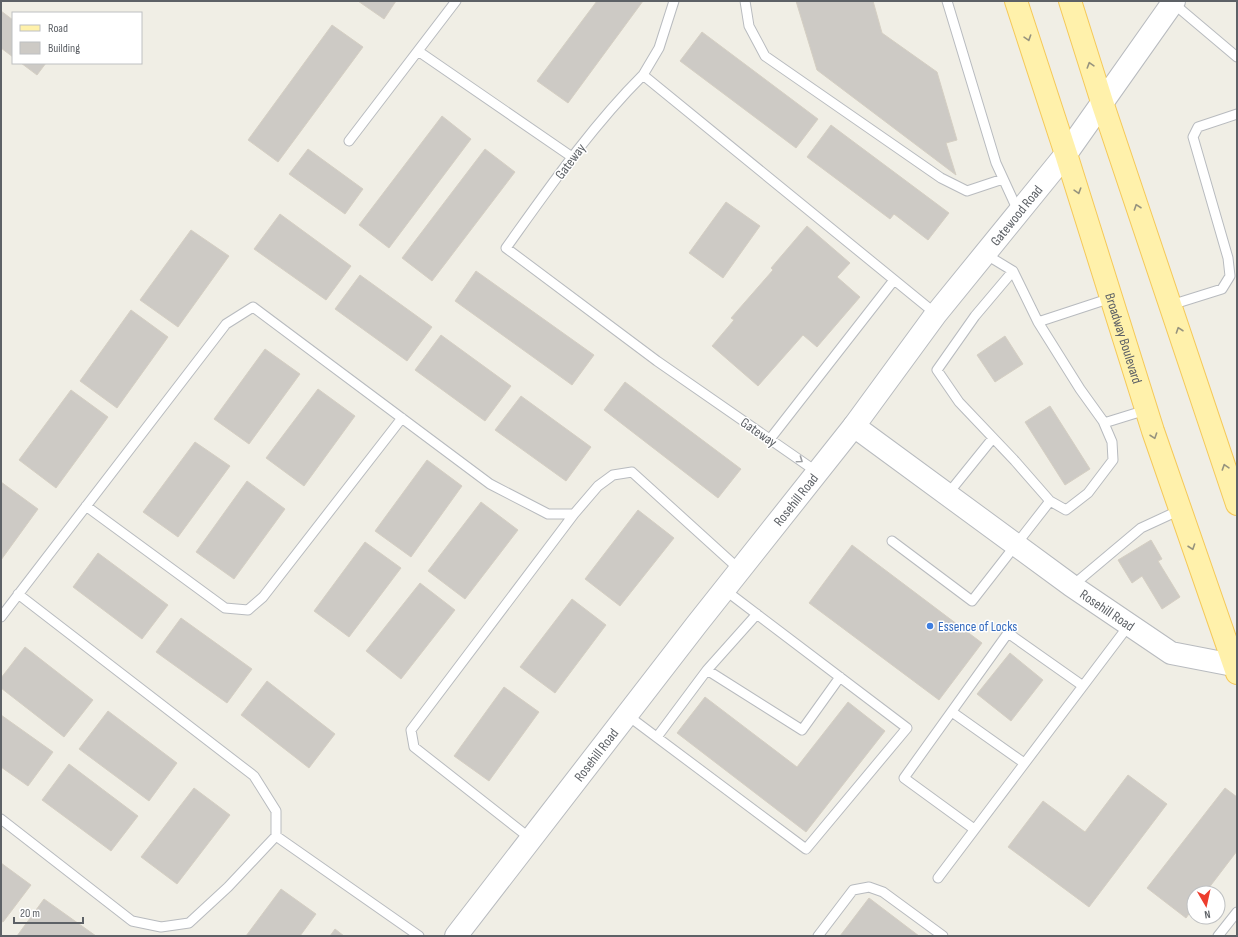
<svg xmlns="http://www.w3.org/2000/svg" width="1238" height="937" font-family="'Sofia Sans Condensed',sans-serif">
<rect width="100%" height="100%" fill="#f0eee5"/>
<path fill="#cdcac5" stroke="#d5cfc3" d="M358 1H396L384 19Z
M597 1H643L568 103 537 81Z
M796 1H873L882 33 937 72 957 140 946 143 956 175 817 70Z
M1 11 13 20V57L1 48Z
M332 25 363 47 278 162 248 140Z
M702 32 818 119 796 148 680 61Z
M21 63H46L37 75Z
M442 116 471 139 389 248 359 225Z
M831 125 949 213 928 240 894 214 890 219 807 157Z
M308 149 363 189 345 214 289 174Z
M485 149 515 172 432 281 402 258Z
M726 202 760 226 723 278 689 253Z
M280 214 351 266 326 300 254 249Z
M807 226 850 263 837 277 860 297 817 347 803 335 758 386 712 346 734 320 731 318 773 270 771 268Z
M191 230 229 256 178 327 140 300Z
M476 271 594 355 572 385 455 301Z
M360 275 432 327 407 361 335 309Z
M131 310 168 337 117 408 80 381Z
M441 335 511 386 485 421 415 370Z
M1005 336 1023 364 995 382 977 355Z
M265 349 300 374 249 444 214 419Z
M625 382 741 469 718 498 604 410Z
M318 389 355 416 304 486 266 458Z
M71 390 108 417 56 488 19 460Z
M521 396 591 447 566 481 495 430Z
M1050 406 1090 469 1065 485 1025 422Z
M195 442 230 466 178 537 143 512Z
M427 460 462 486 411 557 375 531Z
M247 481 285 509 234 579 196 552Z
M1 482 38 509 1 560Z
M481 502 518 530 465 599 428 571Z
M638 510 674 538 620 606 585 579Z
M1151 540 1162 559 1158 561 1180 597 1162 609 1142 576 1132 583 1118 560Z
M365 542 401 568 349 637 314 611Z
M852 545 982 643 939 700 809 603Z
M98 553 168 605 142 639 73 587Z
M420 583 455 610 401 679 366 651Z
M572 599 606 625 555 693 520 667Z
M181 618 252 669 227 703 156 652Z
M25 647 93 700 64 737 1 688V678Z
M1010 653 1043 680 1011 721 977 694Z
M267 681 335 734 309 768 241 715Z
M504 687 539 712 489 781 454 756Z
M705 697 797 767 848 702 885 731 806 832 677 733Z
M108 711 177 763 149 801 79 749Z
M1 715 53 752 28 786 1 767Z
M69 764 138 816 111 851 42 800Z
M1128 775 1167 804 1089 907 1008 847 1043 801 1085 832Z
M194 788 230 815 177 884 141 857Z
M1225 788 1237 797V851L1205 893H1194V907L1186 918 1147 888Z
M1 863 31 885 3 922 1 921Z
M281 889 316 914 300 936H246Z
M869 898 919 936H840Z
M44 899 96 936H17Z
M335 929 344 936H330Z"/>
<g fill="none" stroke-linecap="round" stroke-linejoin="round">
<defs>
<path id="service" d="M745 1 749 26 765 56 941 178 967 191 1003 179
M947 1 996 163 1018 211
M1173 3 1237 57
M418 51 572 157
M643 75 659 48 674 1
M349 141 456 1
M1013 271 975 316 937 370 959 402 1015 461 1050 501
M1171 305 1222 289 1230 276 1228 258 1193 137 1198 127 1237 114
M1038 322 1111 298
M1104 423 1146 410
M770 439 894 280
M817 472 657 361 506 248C549 188 591 127 643 75L936 314
M947 495 993 438
M86 506 225 608 248 610 263 597 402 418
M892 541 972 601 1050 501 1066 510 1088 493 1113 460 1112 442 1103 421 1080 389 1038 322 1013 271 985 254
M1072 586 1141 528 1180 510
M18 594 254 776 276 811V836
M1 617 226 324 253 307 490 484 548 514H574L598 486 613 475 632 472 740 570
M707 670 757 614
M952 712 1024 763
M627 715 806 849 907 728 725 590
M657 737 707 670 802 730 840 677
M1 819 132 921 161 927 189 923 228 887 276 836 419 936
M974 829 904 778 1008 633 1083 686
M531 839 414 747 411 730 574 514
M938 878 1129 625
M818 936 853 890 869 887 883 892 943 936
M1218 936 1237 912"/>
<g id="tertiary">
<path id="s1" d="M854 426 936 314 1066 154 1174 1"/>
<path id="s2" d="M456 936 697 624 854 426 1072 586 1171 653 1233 665 1237 663"/>
</g>
<g id="primary">
<path id="s3" d="M1016 1 1066 154 1153 431 1237 673"/>
<path d="M1070 1 1102 102 1237 504"/>
</g>
</defs>
<use href="#service" stroke="#b8bbbf" stroke-width="11"/>
<use href="#tertiary" stroke="#b8bbbf" stroke-width="24"/>
<use href="#primary" stroke="#f5c959" stroke-width="24"/>
<use href="#service" stroke="#fff" stroke-width="9"/>
<use href="#tertiary" stroke="#fff" stroke-width="22"/>
<use href="#primary" stroke="#fff1ab" stroke-width="22"/>
</g>
<defs><path id="oneway-chevron" d="M-2-3.5L2.5 0L-2 3.5" fill="none" stroke-width="1.6" stroke-linecap="round" stroke-linejoin="round"/></defs>
<g stroke="#96937e">
<use href="#oneway-chevron" transform="translate(1028 38) rotate(72)"/>
<use href="#oneway-chevron" transform="translate(1090 65) rotate(-107)"/>
<use href="#oneway-chevron" transform="translate(1078 191) rotate(73)"/>
<use href="#oneway-chevron" transform="translate(1137 207) rotate(-109)"/>
<use href="#oneway-chevron" transform="translate(1179 330) rotate(-109)"/>
<use href="#oneway-chevron" transform="translate(1154 436) rotate(71)"/>
<use href="#oneway-chevron" transform="translate(1225 467) rotate(-108)"/>
<use href="#oneway-chevron" transform="translate(1192 547) rotate(71)"/>
</g>
<use stroke="#9ea0a3" href="#oneway-chevron" transform="translate(800 460) rotate(35)"/>
<circle fill="#3f7fe0" stroke="#fff" stroke-width="1.5" cx="930" cy="626" r="4"/>
<g text-anchor="middle" stroke-width="3" stroke-linejoin="round" paint-order="stroke">
<g font-size="14" fill="#5d6166" stroke="#fff">
<text transform="translate(570 161) rotate(-53)" y="5">Gateway</text>
<text dy="5" stroke="none"><textPath href="#s1" startOffset="266">Gatewood Road</textPath></text>
<text dy="5" stroke="none"><textPath href="#s3" startOffset="354">Broadway Boulevard</textPath></text>
<text transform="translate(759 432) rotate(35)" y="5">Gateway</text>
<text dy="5" stroke="none"><textPath href="#s2" startOffset="553">Rosehill Road</textPath></text>
<text dy="5" stroke="none"><textPath href="#s2" startOffset="960">Rosehill Road</textPath></text>
<text dy="5" stroke="none"><textPath href="#s2" startOffset="229">Rosehill Road</textPath></text>
</g>
<g font-size="14" fill="#366cbe" stroke="#fff" text-anchor="start">
<text x="938" y="631">Essence of Locks</text>
</g>
</g>
<rect width="1238" height="937" fill="none" stroke="#5d6166" stroke-width="4"/>
<rect x="12" y="12" width="130" height="52" fill="#ffffff" stroke="#bec0c2"/>
<rect x="20" y="25" width="20" height="6" fill="#fff1ab" stroke="#bec0c2"/>
<text x="48" y="32" font-size="12" fill="#5d6166">Road</text>
<rect x="20" y="42" width="20" height="12" fill="#cdcac5" stroke="#bec0c2"/>
<text x="48" y="52" font-size="12" fill="#5d6166">Building</text>
<g transform="translate(1206 905) rotate(171)"><circle r="19" fill="#ffffff" stroke="#bec0c2"/>
<path d="M0-3L7 15L0 10L-7 15Z" fill="#ed3d2e"/>
<text y="-6" font-size="11" font-weight="bold" text-anchor="middle" fill="#5d6166">N</text>
</g>
<path d="M14 917v6h69v-6" fill="none" stroke="#5d6166" stroke-width="2"/>
<text x="20" y="917" font-size="12" fill="#5d6166" stroke="#ffffff" stroke-width="3" paint-order="stroke">20 m</text>
</svg>
